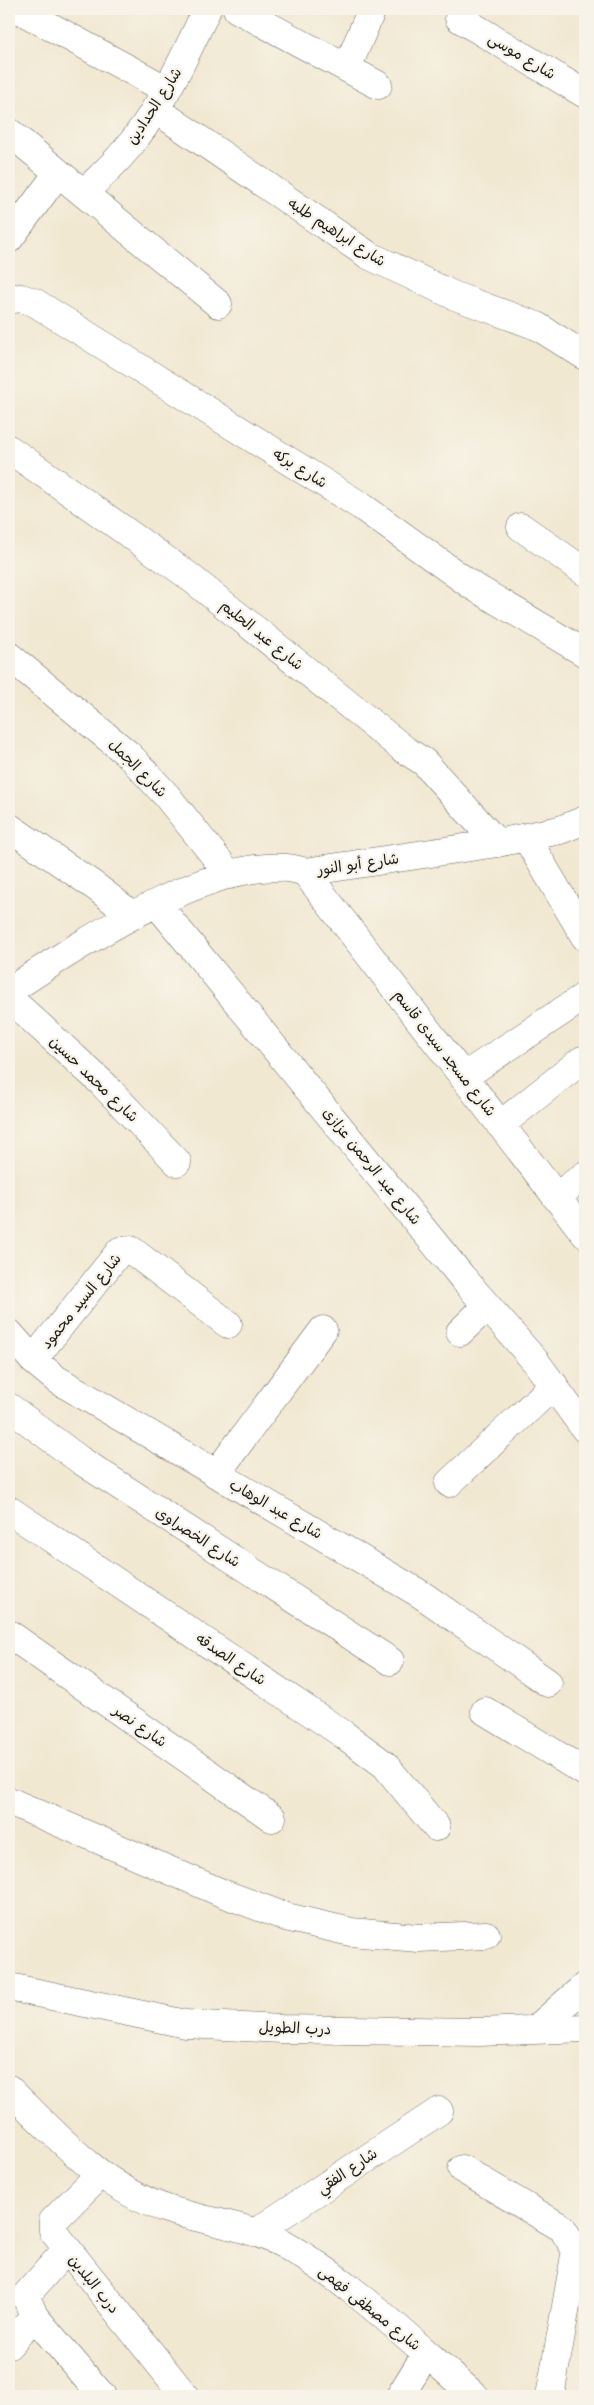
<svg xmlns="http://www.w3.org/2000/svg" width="594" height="2405" font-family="'Shantell Sans','Playpen Sans Arabic',sans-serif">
<rect width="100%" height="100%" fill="#f7f3e8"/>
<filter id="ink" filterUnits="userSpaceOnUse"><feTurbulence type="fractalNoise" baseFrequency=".02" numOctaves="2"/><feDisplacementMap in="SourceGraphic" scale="10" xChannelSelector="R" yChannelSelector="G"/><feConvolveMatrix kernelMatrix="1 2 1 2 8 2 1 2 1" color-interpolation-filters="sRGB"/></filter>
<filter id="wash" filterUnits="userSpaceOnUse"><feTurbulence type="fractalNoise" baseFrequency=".0096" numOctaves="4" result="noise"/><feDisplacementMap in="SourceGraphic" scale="20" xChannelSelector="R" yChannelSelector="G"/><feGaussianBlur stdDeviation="1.12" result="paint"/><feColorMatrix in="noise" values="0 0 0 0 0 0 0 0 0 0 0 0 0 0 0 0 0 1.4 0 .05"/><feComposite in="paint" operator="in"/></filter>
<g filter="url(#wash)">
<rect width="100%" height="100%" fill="#f1e8d1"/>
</g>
<g filter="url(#ink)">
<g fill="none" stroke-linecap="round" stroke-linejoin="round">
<defs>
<path id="minor" d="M18 9 167 90
M237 9 378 85
M459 18 585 94
M347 68 372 9
M155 109 368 255 455 296 537 326 585 356
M9 132 218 304
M84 193C101 176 120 159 134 140 165 100 186 54 207 9
M9 239 58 173
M9 296 13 299 21 298 34 302 361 506 471 585 585 653
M9 449 186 574 405 750 424 762 497 843
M521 527 585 572
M9 656 129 755 166 795 230 875
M9 827 96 887 132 915
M526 837 585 937
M305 872 585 1234
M157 904 462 1277 536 1362 585 1429
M9 991C73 949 228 844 305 872L497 843 560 830 585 820
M9 998 102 1083 177 1162
M463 1077 585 996
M500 1125 582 1060
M556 1197 585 1175
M460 1332 487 1306
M9 1333 33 1360 56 1379 422 1595 548 1683
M33 1360 120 1251 131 1250 228 1324
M9 1407 80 1460 390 1661
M216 1474 323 1330
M449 1483 554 1385
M9 1510 343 1734 385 1765 436 1827
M9 1634 272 1818
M485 1711 585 1772
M9 1801 222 1893 286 1917 351 1932 418 1938 486 1935
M9 1987 186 2024 282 2029 479 2032 585 2028
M535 2030 585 1986
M9 2089C56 2135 102 2188 167 2209 206 2222 246 2225 283 2244 354 2283 414 2344 475 2396
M462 2169 562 2228 576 2250 550 2396
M100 2174 53 2221V2231L185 2396
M256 2232 439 2111
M66 2250 28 2293V2301L34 2316 102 2396
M9 2345 34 2316
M400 2396 426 2354"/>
</defs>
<use href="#minor" stroke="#67635b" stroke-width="29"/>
<use href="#minor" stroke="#fff" stroke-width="28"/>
</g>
</g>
<g text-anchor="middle" stroke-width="4.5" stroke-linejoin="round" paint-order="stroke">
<g font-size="15" fill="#1c1c1c" stroke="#f7f3e8">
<text transform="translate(522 56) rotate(31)" y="5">شارع موسى</text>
<text transform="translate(154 106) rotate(-57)" y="5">شارع الحدادين</text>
<text transform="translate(337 232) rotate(33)" y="5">شارع ابراهيم طلبه</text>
<text transform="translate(300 468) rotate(32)" y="5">شارع بركه</text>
<text transform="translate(262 635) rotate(39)" y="5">شارع عبد الحليم</text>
<text transform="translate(138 768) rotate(45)" y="5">شارع الجمل</text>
<text transform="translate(358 864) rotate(-8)" y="5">شارع أبو النور</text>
<text transform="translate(445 1053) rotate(52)" y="5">شارع مسجد سيدى قاسم</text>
<text transform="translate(94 1079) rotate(44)" y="5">شارع محمد حسين</text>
<text transform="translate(372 1166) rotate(51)" y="5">شارع عبد الرحمن عزازى</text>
<text transform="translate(81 1301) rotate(-51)" y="5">شارع السيد محمود</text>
<text transform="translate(276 1509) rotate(30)" y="5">شارع عبد الوهاب</text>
<text transform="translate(198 1537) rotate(33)" y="5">شارع الخصراوى</text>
<text transform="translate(231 1659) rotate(34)" y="5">شارع الصدقه</text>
<text transform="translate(140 1726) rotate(35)" y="5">شارع نصر</text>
<text transform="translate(295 2028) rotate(2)" y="5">درب الطويل</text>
<text transform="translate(347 2171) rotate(-34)" y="5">شارع الفقي</text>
<text transform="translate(94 2284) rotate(51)" y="5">درب البلدين</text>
<text transform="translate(370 2308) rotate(39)" y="5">شارع مصطفى فهمى</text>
</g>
</g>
<rect width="594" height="2405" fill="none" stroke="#f7f3e8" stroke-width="30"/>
</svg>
